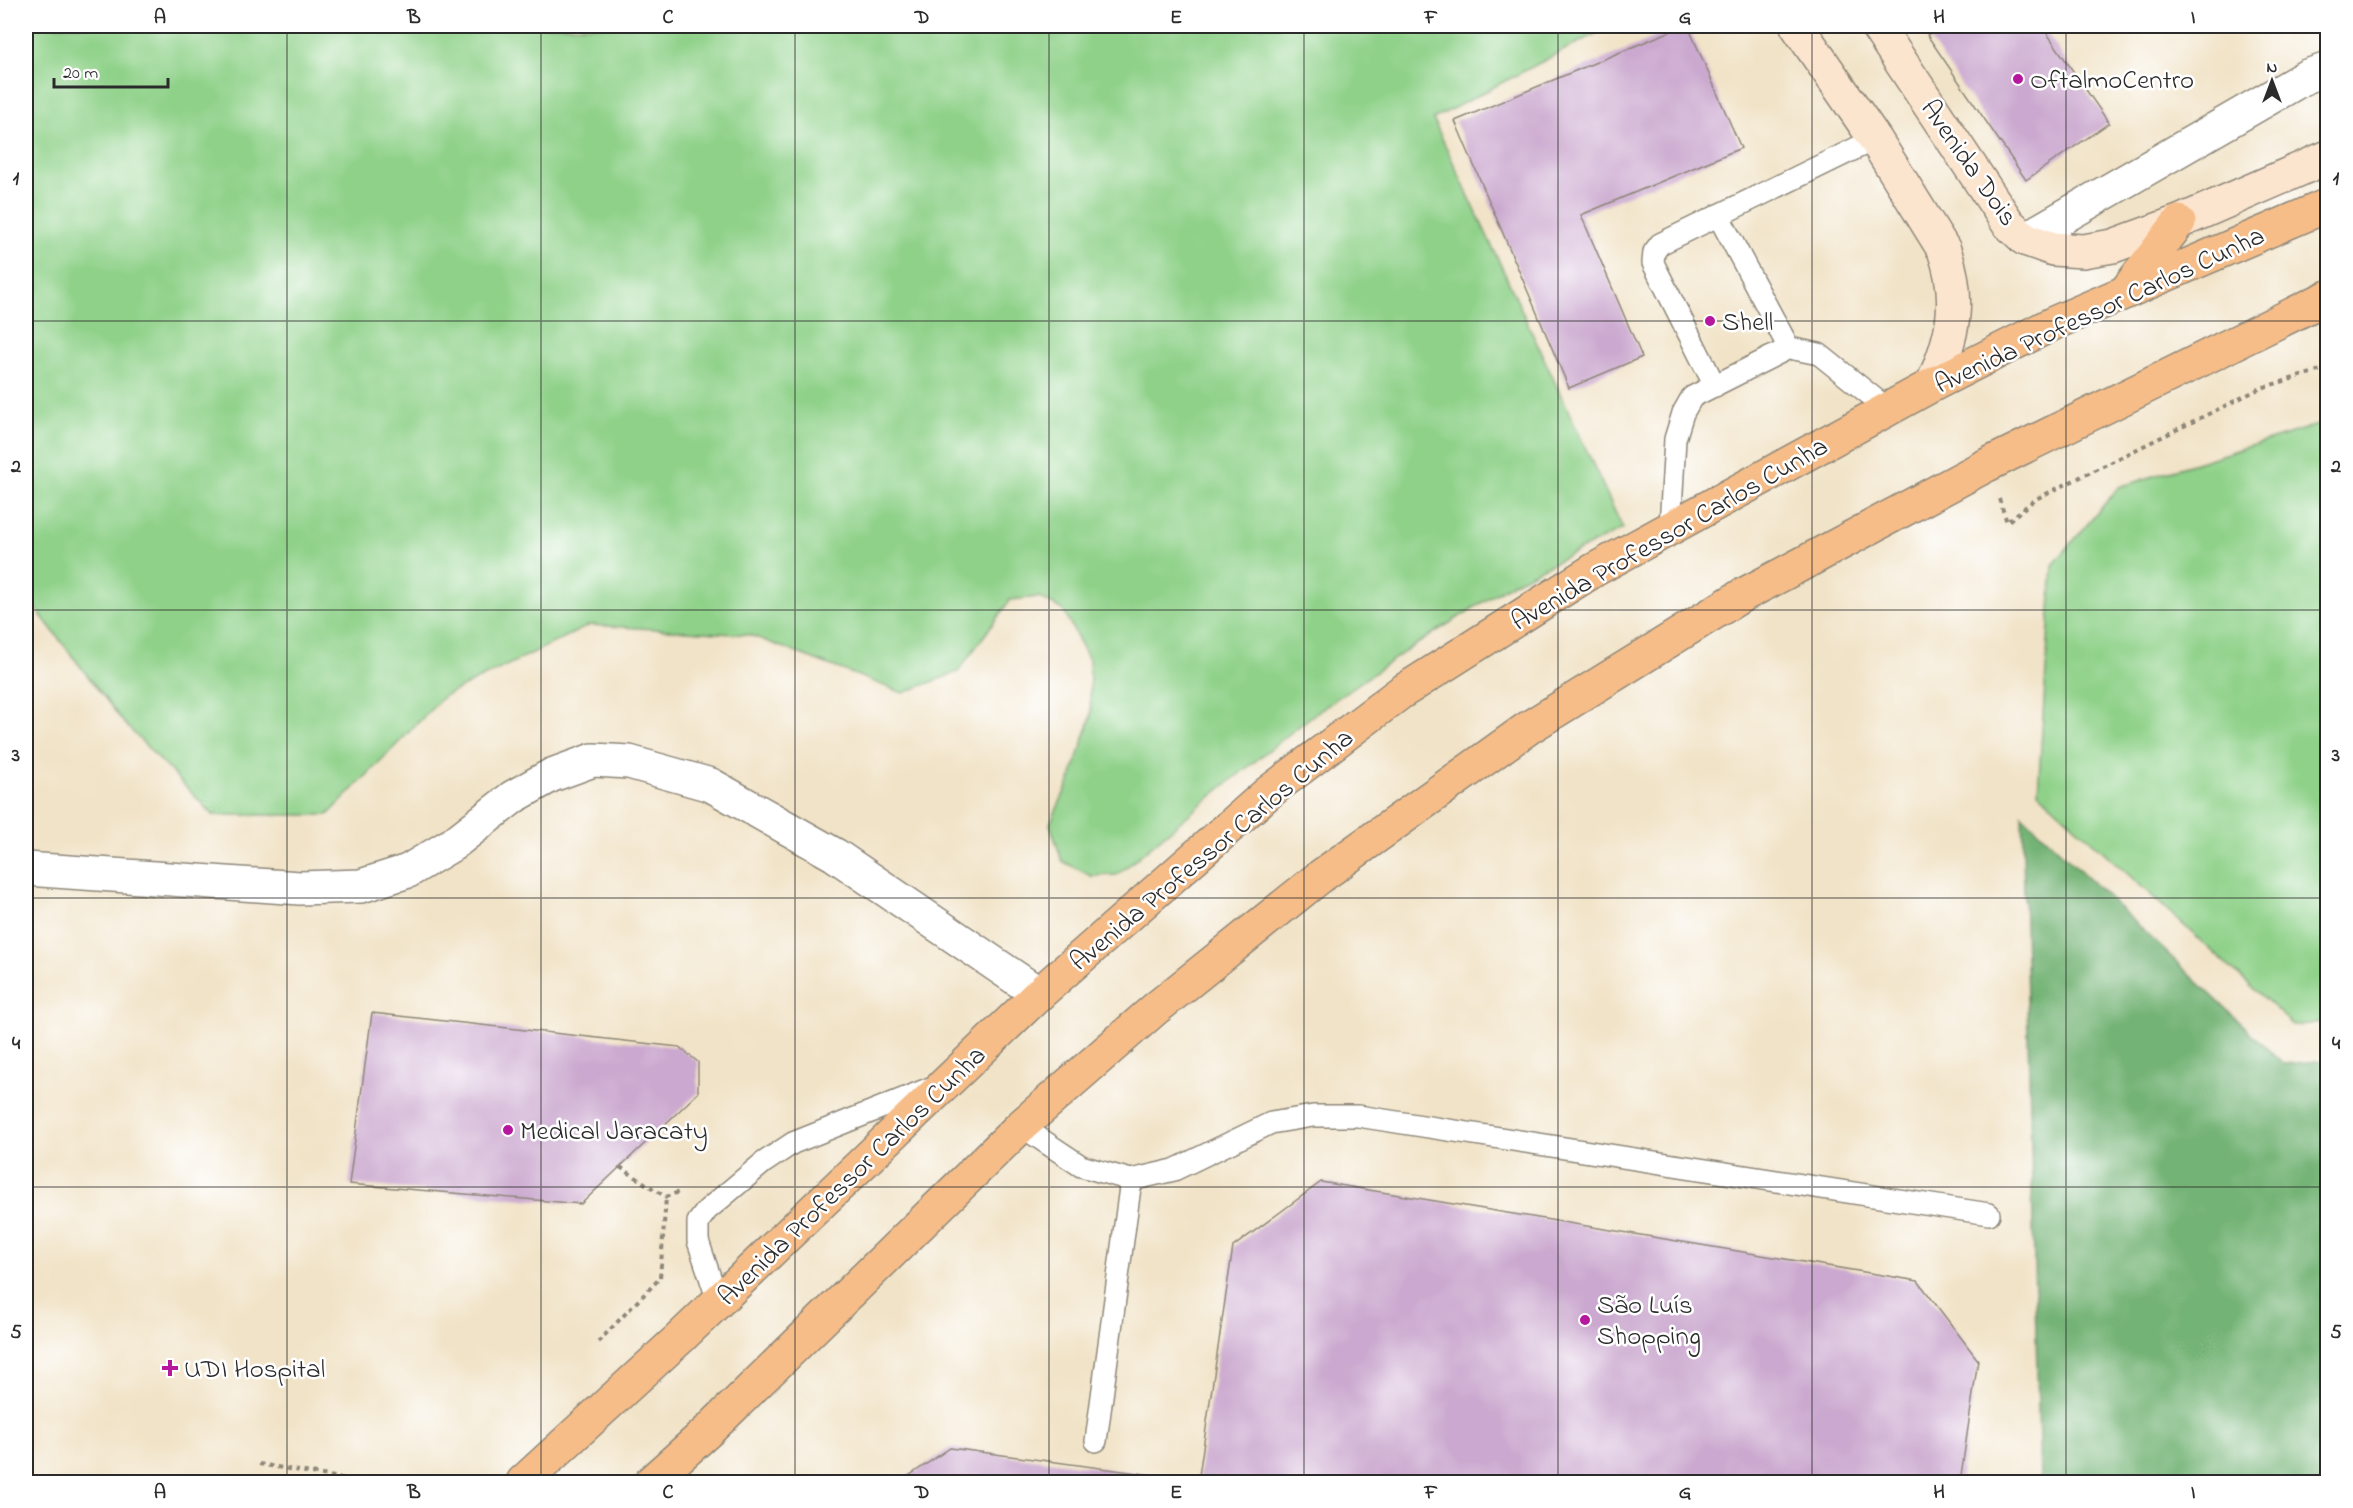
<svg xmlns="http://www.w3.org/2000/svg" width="2353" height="1508" font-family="'Indie Flower',sans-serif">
<rect width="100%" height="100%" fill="#fff"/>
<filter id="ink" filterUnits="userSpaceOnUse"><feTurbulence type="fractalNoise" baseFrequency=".0167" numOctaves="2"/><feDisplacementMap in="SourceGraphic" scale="12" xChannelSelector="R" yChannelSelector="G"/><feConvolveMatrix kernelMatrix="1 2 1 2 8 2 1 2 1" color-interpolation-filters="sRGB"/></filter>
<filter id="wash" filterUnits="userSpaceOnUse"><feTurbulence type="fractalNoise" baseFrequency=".008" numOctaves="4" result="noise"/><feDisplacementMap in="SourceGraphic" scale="24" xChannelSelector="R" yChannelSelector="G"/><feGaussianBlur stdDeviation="1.35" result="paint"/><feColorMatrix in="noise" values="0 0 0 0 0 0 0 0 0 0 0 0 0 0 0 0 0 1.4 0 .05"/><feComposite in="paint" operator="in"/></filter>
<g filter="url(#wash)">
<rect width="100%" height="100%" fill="#f1e3c7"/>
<path fill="#8fd189" stroke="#5d7e5a" stroke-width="1.5" d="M26 26H1610L1433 119 1623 529 1514 582 1406 651 1313 715 1199 806 1117 875 1091 876 1062 861 1050 824 1071 778 1091 717 1089 660 1063 610 1039 597 1010 600 958 672 903 693 750 635 590 625 444 696 328 815H213L124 723 26 596Z
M2327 422V1023L2293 1025 2038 792 2053 565 2119 487Z"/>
<path fill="#73b375" stroke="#4f6f50" stroke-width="1.5" d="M2022 815 2284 1064 2327 1060V1482H2040Z"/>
<g id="blocks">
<path fill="#cba8cf" d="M1683 26H1688L1741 148 1581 215 1642 357 1569 388 1455 121Z
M1941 26H2042L2109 123 2026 180 1927 35Z
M372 1013 679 1047 698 1062V1093L581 1204 349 1184Z
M1321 1182 1918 1281 1978 1360 1960 1482H1198L1233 1247Z
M950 1448 1198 1481 1197 1482H900Z"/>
</g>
</g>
<g filter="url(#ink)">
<use href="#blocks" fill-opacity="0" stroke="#8e8779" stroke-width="1.5"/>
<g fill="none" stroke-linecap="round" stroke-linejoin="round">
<defs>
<path id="service" d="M1718 215 1789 348
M1715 386 1653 263 1654 252 1660 244 1875 139
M1670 528 1675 439 1683 413 1692 397 1789 348 1819 354 1889 410
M1021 1126 1081 1166 1131 1180 1174 1170 1271 1123 1313 1116H1358L1989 1214
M718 1301 698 1241V1222L707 1210 763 1163 793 1143 933 1087
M1096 1441 1131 1180"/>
<path id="minor" d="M2025 239 2307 76 2328 69
M26 869 300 888 361 886 408 871 453 844 513 797 552 775 593 760 629 762 711 785 835 855 1039 994"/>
<path id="secondary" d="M1797 26 1875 139 1944 250C1962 300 1953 338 1932 385
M1877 26 2008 223 2025 239 2053 249 2083 251 2113 246 2179 222 2328 157"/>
<path id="primary" d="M2127 290 2179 222
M523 1482 681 1337 1039 994 1269 792 1400 693 1594 570 1932 385 2054 323 2328 205
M651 1482 708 1431 1021 1126 1155 1009 1321 876 1528 728 1741 596 1800 565 1987 465 2328 297"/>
</defs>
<use href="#service" stroke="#8e8779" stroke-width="24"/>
<use href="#minor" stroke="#8e8779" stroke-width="36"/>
<use href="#secondary" stroke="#8e8779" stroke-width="36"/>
<use href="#primary" stroke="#8e8779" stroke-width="36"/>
<path stroke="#8e8779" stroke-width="4" stroke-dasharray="4.5 4.5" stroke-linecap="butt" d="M1999 499 2007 522 2034 500 2261 388 2328 368
M620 1167 666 1197 681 1191
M598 1342 660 1278 666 1197
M259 1464 346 1479"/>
<use href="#service" stroke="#fff" stroke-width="21"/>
<use href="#minor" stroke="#fff" stroke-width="33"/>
<use href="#secondary" stroke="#fce5cf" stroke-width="33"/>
<use href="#primary" stroke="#f7bd88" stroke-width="33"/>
</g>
</g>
<path fill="none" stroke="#2b2b2b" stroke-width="1.5" stroke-opacity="0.55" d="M287 26V1482M541 26V1482M795 26V1482M1049 26V1482M1304 26V1482M1558 26V1482M1812 26V1482M2066 26V1482M26 321H2328M26 610H2328M26 898H2328M26 1187H2328"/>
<g fill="#b5179e" stroke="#fff" stroke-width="2">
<circle cx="2018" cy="79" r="6"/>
<circle cx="1710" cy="321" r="6"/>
<circle cx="508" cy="1130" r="6"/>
<circle cx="1585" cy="1320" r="6"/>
<path d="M167 1359h6v6h6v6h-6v6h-6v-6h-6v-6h6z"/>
</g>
<g text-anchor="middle" stroke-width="5" stroke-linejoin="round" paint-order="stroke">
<g font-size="27" fill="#2b2b2b" stroke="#fff" text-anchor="start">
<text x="2030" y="88">OftalmoCentro</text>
<text x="1722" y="330">Shell</text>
<text x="520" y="1139">Medical Jaracaty</text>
<text x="1597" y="1313">São Luís<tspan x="1597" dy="31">Shopping</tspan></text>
<text x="184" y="1377">UDI Hospital</text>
</g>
<g font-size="27" fill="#2b2b2b" stroke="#fff">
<text transform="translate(1970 162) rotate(55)" y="9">Avenida Dois</text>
<text transform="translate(2099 309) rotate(-25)" y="9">Avenida Professor Carlos Cunha</text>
<text transform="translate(1669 533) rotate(-30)" y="9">Avenida Professor Carlos Cunha</text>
<text transform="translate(1211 849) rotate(-40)" y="9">Avenida Professor Carlos Cunha</text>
<text transform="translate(851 1175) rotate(-44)" y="9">Avenida Professor Carlos Cunha</text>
</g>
</g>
<rect width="2353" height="1508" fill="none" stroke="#fff" stroke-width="66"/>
<g transform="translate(2272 81)" stroke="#ffffff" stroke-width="4.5" paint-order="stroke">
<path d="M0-4.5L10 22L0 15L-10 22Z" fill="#2b2b2b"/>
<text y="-9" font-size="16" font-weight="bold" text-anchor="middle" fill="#2b2b2b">N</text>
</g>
<path d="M54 78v9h114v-9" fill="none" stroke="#2b2b2b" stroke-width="3"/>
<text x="63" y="78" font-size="18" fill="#2b2b2b" stroke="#ffffff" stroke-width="4.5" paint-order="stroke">20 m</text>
<rect x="33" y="33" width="2287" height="1442" fill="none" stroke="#2b2b2b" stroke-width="2"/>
<g font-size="20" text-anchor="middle" font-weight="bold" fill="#2b2b2b">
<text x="160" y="23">A</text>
<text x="414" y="23">B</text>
<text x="668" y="23">C</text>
<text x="922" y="23">D</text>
<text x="1176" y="23">E</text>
<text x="1431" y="23">F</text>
<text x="1685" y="23">G</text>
<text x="1939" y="23">H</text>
<text x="2193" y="23">I</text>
<text x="16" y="184">1</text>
<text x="2336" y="184">1</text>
<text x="16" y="472">2</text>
<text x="2336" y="472">2</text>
<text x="16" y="761">3</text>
<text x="2336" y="761">3</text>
<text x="16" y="1049">4</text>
<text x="2336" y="1049">4</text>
<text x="16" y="1338">5</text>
<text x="2336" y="1338">5</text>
<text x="160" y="1498">A</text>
<text x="414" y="1498">B</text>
<text x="668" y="1498">C</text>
<text x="922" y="1498">D</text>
<text x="1176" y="1498">E</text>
<text x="1431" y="1498">F</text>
<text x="1685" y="1498">G</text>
<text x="1939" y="1498">H</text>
<text x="2193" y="1498">I</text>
</g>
</svg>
